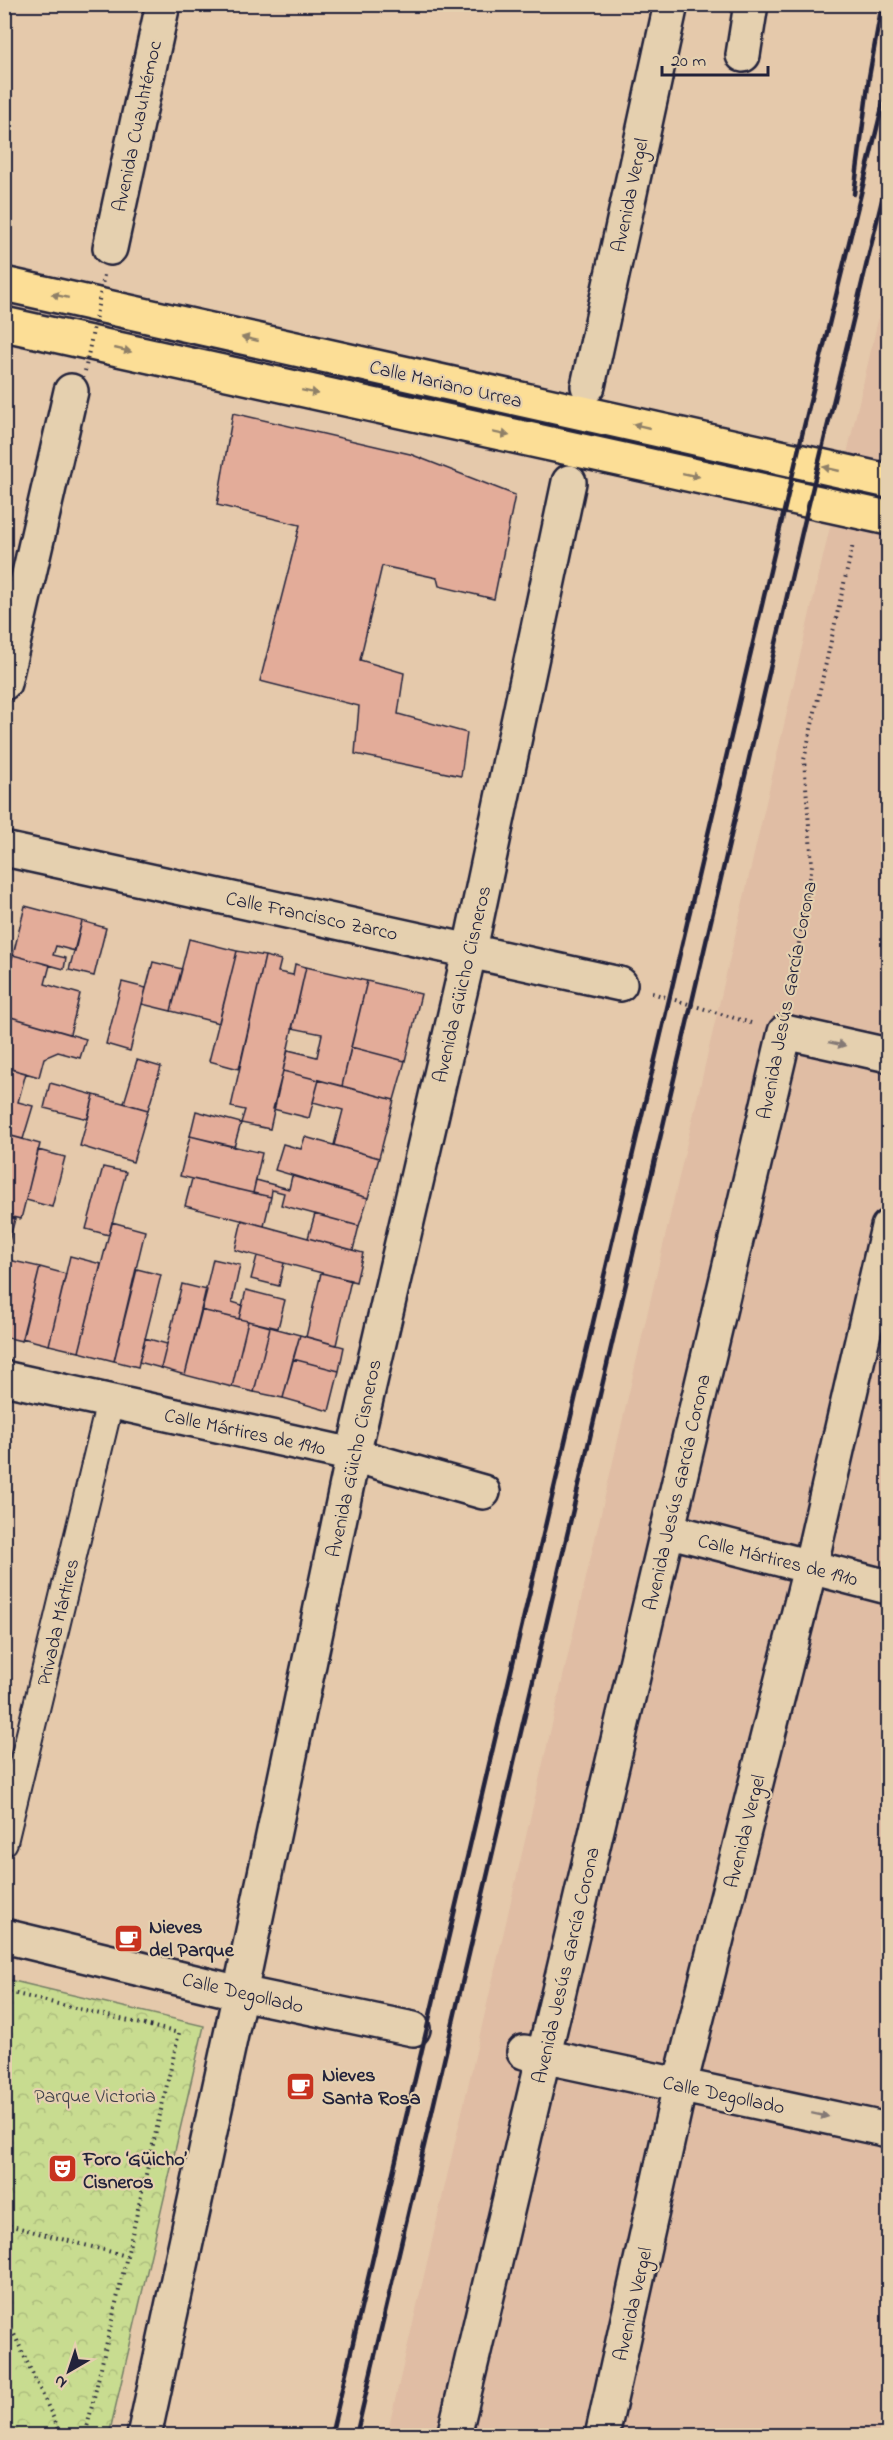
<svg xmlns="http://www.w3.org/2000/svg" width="893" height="2440" font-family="'Indie Flower',sans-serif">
<defs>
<pattern id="forest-crowns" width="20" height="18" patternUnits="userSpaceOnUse" patternTransform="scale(1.5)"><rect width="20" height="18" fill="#c8dc90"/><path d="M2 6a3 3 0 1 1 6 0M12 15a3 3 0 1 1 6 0" fill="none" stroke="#acbc7d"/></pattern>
</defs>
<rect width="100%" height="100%" fill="#e5c9ab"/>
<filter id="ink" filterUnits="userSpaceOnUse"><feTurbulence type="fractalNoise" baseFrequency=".0167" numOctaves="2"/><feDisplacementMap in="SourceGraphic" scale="12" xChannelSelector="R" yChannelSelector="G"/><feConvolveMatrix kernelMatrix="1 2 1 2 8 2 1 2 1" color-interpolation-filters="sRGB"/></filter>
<g filter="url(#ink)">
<path fill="#e0bda4" d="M888 277V2435H387Z"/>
<path fill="url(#forest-crowns)" stroke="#757f66" stroke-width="1.5" d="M5 1979 204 2026 109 2435H5Z"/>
<path fill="#e3ac99" stroke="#22223b" stroke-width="1.5" d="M233 413 410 454 515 495 494 599 439 586 437 578 382 566 360 660 404 673 398 714 467 733 461 776 355 754 359 706 260 681 300 525 217 505Z
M25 906 82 921 75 951 56 946 53 955 66 958 64 969 13 955Z
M82 921 106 928 94 976 69 970Z
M189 939 237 951 219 1023 171 1011Z
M237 951 265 956 239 1069 209 1061Z
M13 955 50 965 45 984 80 994 70 1034 4 1015V985Z
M265 956 281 960 278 972 293 975 295 964 306 967 270 1129 241 1123 245 1110 231 1107Z
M153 962 182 969 171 1011 142 1004Z
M306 967 367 981 342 1086 283 1071 288 1050 317 1057 322 1034 292 1028Z
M367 981 421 994 405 1061 351 1047Z
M122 982 146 988 130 1051 106 1044Z
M4 1015 86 1039 80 1058 58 1052 44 1058 39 1077 4 1067Z
M351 1047 405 1061 394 1100 342 1086Z
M137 1060 161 1067 148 1110 124 1103Z
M4 1067 26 1073 18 1102 33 1106 23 1139 4 1134Z
M283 1071 319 1080 309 1118 273 1109Z
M319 1080 394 1100 379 1158 334 1145 343 1110 313 1102Z
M50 1083 94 1095 88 1119 44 1108Z
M94 1095 148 1110 133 1162 80 1146Z
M196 1111 241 1123 234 1147 190 1136Z
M4 1134 40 1144 21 1219 4 1215Z
M190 1136 262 1153 253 1193 180 1176Z
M305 1137 379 1158 368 1198 275 1170 283 1144 301 1149Z
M38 1150 65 1157 52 1207 26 1200Z
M103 1167 126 1172 109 1235 86 1229Z
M292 1176 368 1198 359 1226 281 1205 284 1193 272 1190 271 1197 253 1193 256 1180 289 1189Z
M192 1179 271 1197 264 1226 185 1206Z
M315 1214 359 1226 353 1250 308 1238Z
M4 1216 15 1219 6 1252 4 1251Z
M242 1220 363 1253 356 1282 235 1250Z
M112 1222 145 1231 114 1361 79 1352Z
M70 1256 101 1264 79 1352 49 1345Z
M257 1256 284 1263 279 1286 251 1279Z
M213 1259 240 1265 232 1302 242 1305 239 1319 201 1310Z
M9 1260 40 1267 22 1341 4 1337V1279Z
M40 1267 66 1274 49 1345 22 1338Z
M137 1269 161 1275 138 1367 114 1361Z
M321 1273 351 1280 336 1345 306 1337Z
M182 1284 207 1290 185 1375 161 1368Z
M246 1290 285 1300 278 1328 239 1319Z
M201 1310 248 1321 232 1387 185 1375Z
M248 1321 270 1327 254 1392 232 1387Z
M270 1327 300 1335 283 1398 254 1392Z
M300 1335 344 1347 339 1371 293 1359Z
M145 1338 167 1344 161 1368 139 1362Z
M293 1359 339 1371 329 1411 283 1398Z"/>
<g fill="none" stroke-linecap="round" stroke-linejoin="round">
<defs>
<path id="pedestrian" d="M4 1842 110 1402"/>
<path id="minor" d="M743 55 751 4
M110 248 163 4
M588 386 671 4
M4 683 71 391
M4 849 620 984
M4 1378 353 1455 483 1492
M667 1530 888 1587
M4 1936 240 1993 413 2029
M524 2052 888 2130
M144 2436 240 1993 353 1455 470 949 569 482
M454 2436 785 1032 888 1055
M602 2436 680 2085 810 1568 888 1227"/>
<path id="primary" d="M4 284 888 481
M4 324 888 518"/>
</defs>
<use href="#pedestrian" stroke="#22223b" stroke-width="30"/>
<use href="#minor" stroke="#22223b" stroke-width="38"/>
<use href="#primary" stroke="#22223b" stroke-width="38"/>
<path stroke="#22223b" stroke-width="4" stroke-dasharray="1.5 4.5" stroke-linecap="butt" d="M652 993 751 1023
M790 997 812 865 804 760 853 544
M4 1991 179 2033 85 2436
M4 2224 127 2256
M4 2313 62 2436
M4 2429 33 2436"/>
<use href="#pedestrian" stroke="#e5d0af" stroke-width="26"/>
<use href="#minor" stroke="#e5d0af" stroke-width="33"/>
<use href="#primary" stroke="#fcde96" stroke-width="33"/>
<path stroke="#22223b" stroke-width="4.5" d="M854 194 869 77 882 4
M331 2436 801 439 888 83
M356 2436 803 528 888 175"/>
<path stroke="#22223b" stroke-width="4" stroke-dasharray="1.5 4.5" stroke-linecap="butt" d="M85 371 104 275"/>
</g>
<defs><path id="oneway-solid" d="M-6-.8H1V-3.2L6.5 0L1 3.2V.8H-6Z" transform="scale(1.5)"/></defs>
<g fill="#8f8068">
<use href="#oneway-solid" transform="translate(60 296) rotate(-168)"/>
<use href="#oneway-solid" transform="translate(250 339) rotate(-167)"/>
<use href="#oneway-solid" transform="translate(123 350) rotate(13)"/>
<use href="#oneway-solid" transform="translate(310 392) rotate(12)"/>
<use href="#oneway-solid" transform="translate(641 426) rotate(-167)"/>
<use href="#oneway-solid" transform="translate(501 434) rotate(12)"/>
<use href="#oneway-solid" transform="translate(831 469) rotate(-167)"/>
<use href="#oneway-solid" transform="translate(691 475) rotate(12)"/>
</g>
<g fill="#847975">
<use href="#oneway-solid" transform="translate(837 1044) rotate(12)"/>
<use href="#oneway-solid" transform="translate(820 2115) rotate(12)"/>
</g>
</g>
<defs>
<symbol id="cafe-square" viewBox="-11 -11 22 22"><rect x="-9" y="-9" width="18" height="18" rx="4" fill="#c8321e" stroke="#e5d0af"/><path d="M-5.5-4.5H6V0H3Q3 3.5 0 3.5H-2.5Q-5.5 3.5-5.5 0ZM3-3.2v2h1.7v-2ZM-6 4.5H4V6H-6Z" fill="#fff"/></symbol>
<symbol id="theatre-square" viewBox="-11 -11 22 22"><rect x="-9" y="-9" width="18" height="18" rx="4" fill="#c8321e" stroke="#e5d0af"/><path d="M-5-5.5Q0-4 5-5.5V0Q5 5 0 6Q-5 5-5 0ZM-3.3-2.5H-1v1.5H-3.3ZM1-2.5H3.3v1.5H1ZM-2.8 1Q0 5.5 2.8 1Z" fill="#fff"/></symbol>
</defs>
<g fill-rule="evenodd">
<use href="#cafe-square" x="112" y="1922" width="33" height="33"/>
<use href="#cafe-square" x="284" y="2070" width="33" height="33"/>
<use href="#theatre-square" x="46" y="2152" width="33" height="33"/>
</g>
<g text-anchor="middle" stroke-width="4.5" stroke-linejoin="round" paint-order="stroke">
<g font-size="20" fill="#22223b" stroke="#e5d0af">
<text transform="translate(136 126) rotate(-78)" y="7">Avenida Cuauhtémoc</text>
<text transform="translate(629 195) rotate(-78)" y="7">Avenida Vergel</text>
<text transform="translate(446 383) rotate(13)" y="7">Calle Mariano Urrea</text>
<text transform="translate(312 915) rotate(12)" y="7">Calle Francisco Zarco</text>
<text transform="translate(461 984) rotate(-77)" y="7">Avenida Güicho Cisneros</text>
<text transform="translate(786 1000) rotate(-79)" y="7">Avenida Jesús García Corona</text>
<text transform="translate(245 1431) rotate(12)" y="7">Calle Mártires de 1910</text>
<text transform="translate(353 1458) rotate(-78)" y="7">Avenida Güicho Cisneros</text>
<text transform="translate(676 1492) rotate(-77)" y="7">Avenida Jesús García Corona</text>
<text transform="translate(778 1559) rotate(14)" y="7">Calle Mártires de 1910</text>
<text transform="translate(57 1622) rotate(-77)" y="7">Privada Mártires</text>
<text transform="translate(744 1831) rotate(-76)" y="7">Avenida Vergel</text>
<text transform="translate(565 1965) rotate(-77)" y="7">Avenida Jesús García Corona</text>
<text transform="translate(243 1992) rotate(13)" y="7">Calle Degollado</text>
<text transform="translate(724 2094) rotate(12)" y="7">Calle Degollado</text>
<text transform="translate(632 2304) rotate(-77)" y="7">Avenida Vergel</text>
</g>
<g font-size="20" font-weight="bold" fill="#22223b" stroke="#e5d0af" text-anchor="start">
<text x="149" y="1933">Nieves<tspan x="149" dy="23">del Parque</tspan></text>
<text x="322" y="2081">Nieves<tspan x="322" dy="23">Santa Rosa</tspan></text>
<text x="83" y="2165">Foro ‘Güicho’<tspan x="83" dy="23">Cisneros</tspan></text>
</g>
<g font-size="20" fill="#3b3e48" stroke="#e5d0af">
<text x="95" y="2102">Parque Victoria</text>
</g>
</g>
<rect width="893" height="2440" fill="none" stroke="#e5d0af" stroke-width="24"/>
<rect x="12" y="12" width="869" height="2416" fill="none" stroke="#22223b" stroke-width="2" filter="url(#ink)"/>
<g transform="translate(69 2371) rotate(219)" stroke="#e5d0af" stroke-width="4.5" paint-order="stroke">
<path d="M0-4.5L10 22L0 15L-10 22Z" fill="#22223b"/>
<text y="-9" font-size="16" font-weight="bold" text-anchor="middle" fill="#22223b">N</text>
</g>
<path d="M662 66v9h106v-9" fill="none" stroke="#22223b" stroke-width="3"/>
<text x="671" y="66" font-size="18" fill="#22223b" stroke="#e5d0af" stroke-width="4.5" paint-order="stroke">20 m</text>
</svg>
